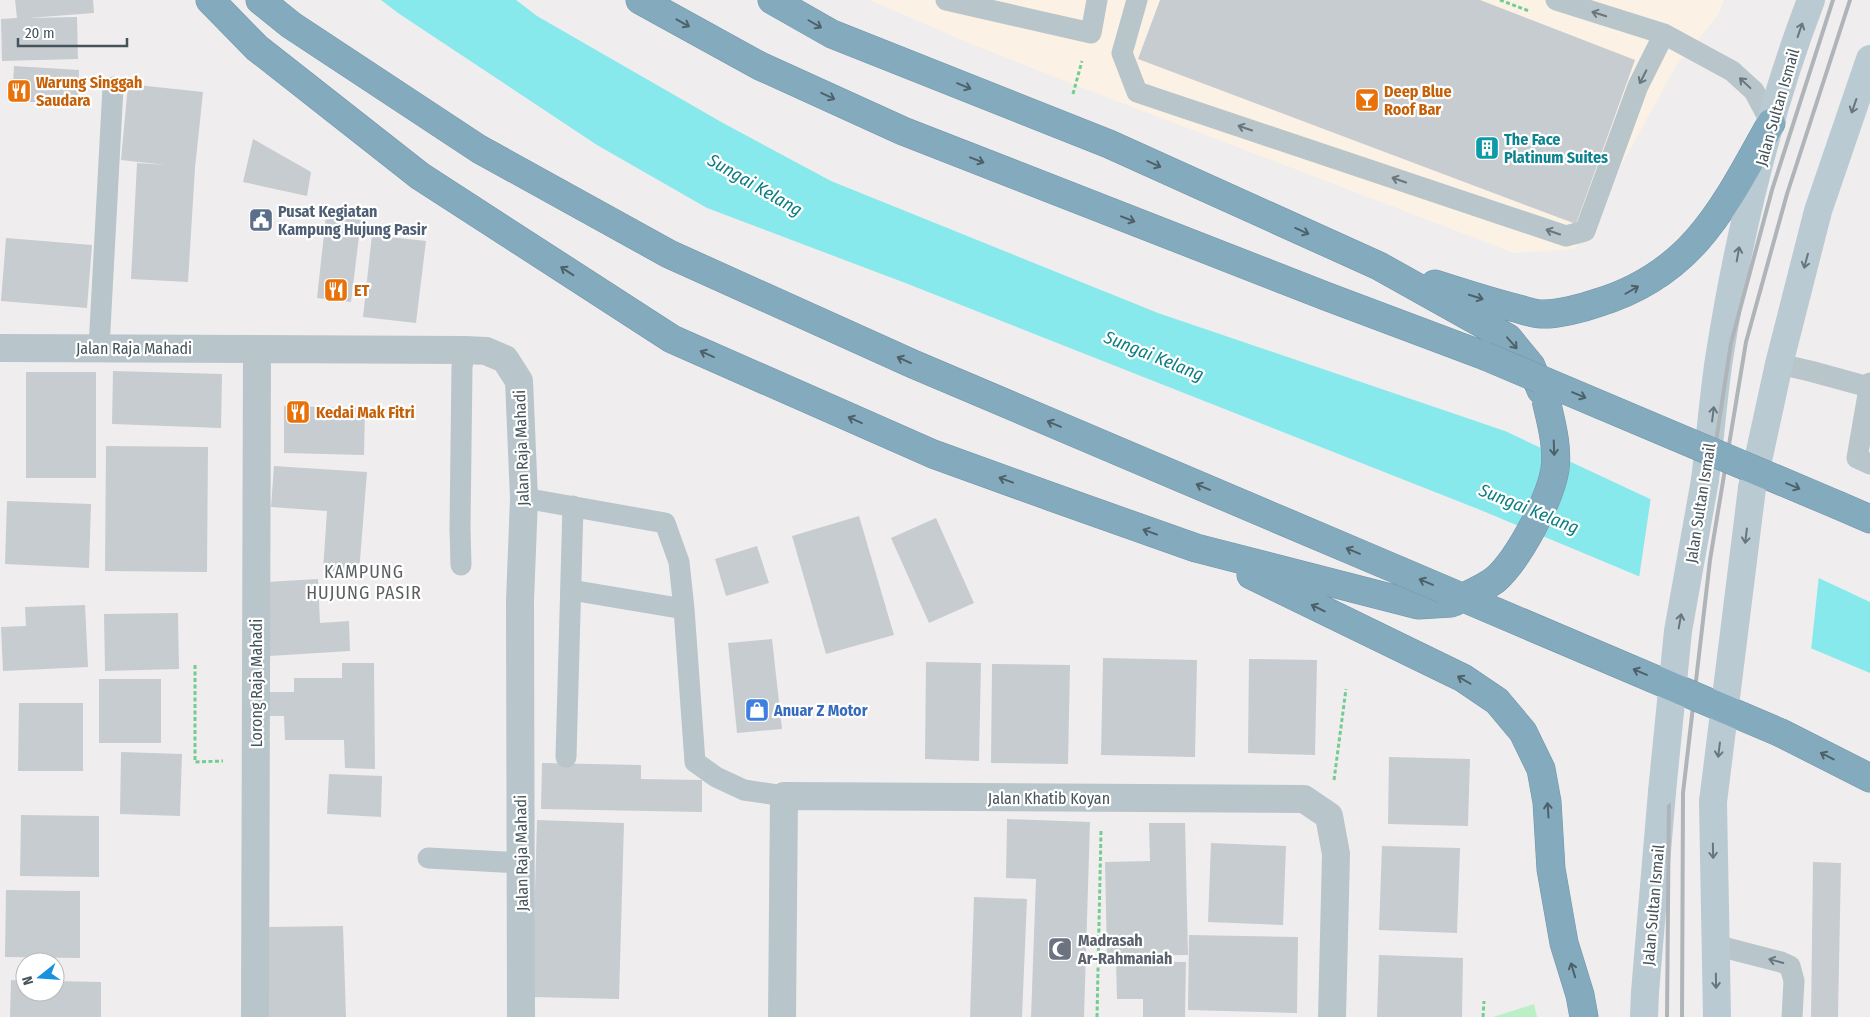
<svg xmlns="http://www.w3.org/2000/svg" width="1870" height="1017" font-family="'Fira Sans Condensed',sans-serif">
<rect width="100%" height="100%" fill="#f0edee"/>
<path fill="#fcf1e5" d="M870 0H1724L1718 15 1676 66 1575 249 1514 253 1083 88 964 41Z"/>
<path fill="#bbefc6" d="M1534 1004 1537 1017H1493Z"/>
<path fill="#87e9ec" d="M381 0H516L537 16 723 123 831 181 1158 313 1505 431 1870 602V673L1478 509 908 284 707 208 597 145 398 13Z"/>
<path fill="#f0edee" d="M1651 497 1819 575 1811 651 1639 578Z"/>
<path fill="#c7ccd0" d="M15 0H93L94 13 28 18 77 17 78 59 2 61 1 19 17 18Z
M1160 0H1480L1635 60 1576 224 1138 59Z
M14 66 79 70 78 104 12 101Z
M128 84 203 92 195 168 188 282 131 279 137 163 166 165 121 160Z
M253 139 311 172 307 196 243 182Z
M326 216 361 220 351 302 317 298Z
M372 235 426 241 416 323 363 317Z
M6 238 92 245 87 308 1 301Z
M113 371 222 374 221 428 112 424Z
M26 372H96V478H26Z
M284 406 365 408 364 455 284 453Z
M106 446 208 447 207 572 105 571Z
M274 466 367 472 359 573 323 570 327 511 271 507Z
M7 501 91 504 89 568 5 564Z
M859 516 894 635 826 654 792 536Z
M936 518 974 603 929 623 891 538Z
M757 546 769 583 726 596 715 559Z
M318 579 320 623 349 621 350 651 270 656 266 582Z
M85 605 88 667 3 671 1 627 26 626 25 607Z
M178 613 179 669 105 671 104 614Z
M772 639 782 729 737 733 728 643Z
M1103 658 1197 660 1195 757 1101 755Z
M1249 659 1317 660 1315 755 1248 753Z
M926 662 981 663 979 761 925 759Z
M342 663H374L375 769 345 768 344 740H285L284 716H269L268 692H294V678H342Z
M992 664 1070 665 1068 764 991 763Z
M99 679H161V743H99Z
M19 703H83V771H18Z
M121 752 182 754 180 816 120 814Z
M1389 757 1470 759 1468 826 1388 824Z
M542 763 641 765V779L702 780V812L541 809Z
M329 774 382 776 381 817 327 814Z
M21 815 99 816V877L20 876Z
M1007 819 1090 822 1084 1017H1031L1036 879 1006 878Z
M537 820 624 823 619 999 532 997Z
M1149 823H1185L1188 955 1107 956 1105 862 1150 861Z
M1211 843 1286 846 1283 925 1208 922Z
M1382 846 1460 848 1457 933 1379 930Z
M1813 862 1841 863 1838 1017H1811Z
M6 890 80 891V958L5 957Z
M974 897 1027 899 1022 1017H970Z
M343 926 346 1017H269L267 927Z
M1189 935 1298 937 1297 1013 1188 1010Z
M1379 955 1463 958 1462 1017H1377Z
M1116 961 1186 962 1185 1017H1143V999H1117Z
M11 980 25 981V992H55V981L101 982V1017H10Z"/>
<g fill="none" stroke-linecap="round" stroke-linejoin="round">
<defs>
<path id="motorway" d="M210 0 257 48 420 176 672 339 933 454 1052 497 1196 548 1418 605 1451 603
M260 0 291 25 479 149 669 254 913 364 1398 570
M640 0 760 66 903 131 1328 297 1485 356
M772 0 832 34 1109 144 1379 266 1508 338 1531 366 1541 390
M1435 284C1463 293 1491 302 1519 309 1526 311 1534 314 1541 314 1556 315 1583 308 1597 303 1694 274 1725 205 1771 123
M1840 506 1870 519
M1251 575 1463 678 1497 701 1523 732 1541 769 1547 802 1551 869 1564 943 1580 995 1584 1017
M1781 733 1870 778"/>
</defs>
<use href="#motorway" stroke="#7095a9" stroke-width="29"/>
<path stroke="#73cd90" stroke-width="3" stroke-dasharray="4 2.5" stroke-linecap="butt" d="M1500 0 1529 11
M1073 94 1082 61
M195 665V762L223 761
M1334 780 1346 689
M1097 1017 1101 831
M1483 1017 1484 1001"/>
<path stroke="#b8c5cb" stroke-width="21" d="M946 0 1091 33 1097 0
M1137 0 1122 53 1137 92 1566 236 1585 231 1638 86 1664 34
M1556 0 1664 34 1732 71 1754 91 1771 123
M99 348 113 87
M1779 364 1810 371 1869 387
M1870 383 1857 458 1870 464
M524 498 665 523 679 562 684 609 695 762 716 777 744 790 784 796
M461 565 460 529 462 367 465 350
M571 590 684 609
M566 757 573 506
M428 858 522 863
M1715 945 1781 962 1790 966 1794 981 1792 1017"/>
<path stroke="#b8c5cb" stroke-width="28" d="M0 348 465 350 486 351 505 359 519 381 524 498 520 601 521 1017
M255 1017 257 349
M782 1017 784 796 1304 799 1329 816 1336 854 1332 1017"/>
<path stroke="#bacad2" stroke-width="28" d="M1705 480C1710 440 1713 399 1719 359 1738 238 1767 115 1811 0
M1752 488 1779 364 1818 211 1870 59
M1713 802 1717 1017
M1644 1017 1645 992 1662 792"/>
<use href="#motorway" stroke="#84aabd" stroke-width="28"/>
<path stroke="#afb4b8" stroke-width="4" d="M1667 1017 1669 792 1698 560 1731 343 1772 190 1833 0
M1682 1017 1683 793 1710 560 1746 342 1787 194 1850 0"/>
<defs>
<path id="motorway-bridge" d="M1485 356 1840 506
M1398 570 1781 733
M1452 603C1465 596 1485 588 1496 579 1519 558 1550 500 1555 469 1558 446 1551 422 1546 400"/>
</defs>
<use href="#motorway-bridge" stroke="#7095a9" stroke-width="29" stroke-linecap="butt"/>
<path stroke="#bacad2" stroke-width="28" d="M1662 792 1678 631 1705 480
M1713 802 1752 488"/>
<use href="#motorway-bridge" stroke="#84aabd" stroke-width="28"/>
</g>
<defs><path id="oneway-shaft" d="M-6 0H5M1.5-3L5.5 0L1.5 3" fill="none" stroke-width="1.6" stroke-linecap="round" stroke-linejoin="round" transform="scale(1.25)"/></defs>
<g stroke="#68767d">
<use href="#oneway-shaft" transform="translate(1599 14) rotate(-162)"/>
<use href="#oneway-shaft" transform="translate(1643 77) rotate(117)"/>
<use href="#oneway-shaft" transform="translate(1745 83) rotate(-137)"/>
<use href="#oneway-shaft" transform="translate(1245 128) rotate(-161)"/>
<use href="#oneway-shaft" transform="translate(1399 180) rotate(-161)"/>
<use href="#oneway-shaft" transform="translate(1553 232) rotate(-161)"/>
<use href="#oneway-shaft" transform="translate(1776 961) rotate(-165)"/>
</g>
<g stroke="#4e616a">
<use href="#oneway-shaft" transform="translate(683 23) rotate(29)"/>
<use href="#oneway-shaft" transform="translate(815 24) rotate(30)"/>
<use href="#oneway-shaft" transform="translate(964 86) rotate(22)"/>
<use href="#oneway-shaft" transform="translate(828 96) rotate(25)"/>
<use href="#oneway-shaft" transform="translate(977 160) rotate(21)"/>
<use href="#oneway-shaft" transform="translate(1154 164) rotate(24)"/>
<use href="#oneway-shaft" transform="translate(1128 219) rotate(21)"/>
<use href="#oneway-shaft" transform="translate(1302 231) rotate(24)"/>
<use href="#oneway-shaft" transform="translate(567 271) rotate(-147)"/>
<use href="#oneway-shaft" transform="translate(1632 290) rotate(-30)"/>
<use href="#oneway-shaft" transform="translate(1476 297) rotate(17)"/>
<use href="#oneway-shaft" transform="translate(1512 343) rotate(49)"/>
<use href="#oneway-shaft" transform="translate(707 354) rotate(-156)"/>
<use href="#oneway-shaft" transform="translate(904 360) rotate(-156)"/>
<use href="#oneway-shaft" transform="translate(1579 395) rotate(23)"/>
<use href="#oneway-shaft" transform="translate(855 420) rotate(-156)"/>
<use href="#oneway-shaft" transform="translate(1054 424) rotate(-157)"/>
<use href="#oneway-shaft" transform="translate(1554 448) rotate(88)"/>
<use href="#oneway-shaft" transform="translate(1006 480) rotate(-160)"/>
<use href="#oneway-shaft" transform="translate(1793 486) rotate(23)"/>
<use href="#oneway-shaft" transform="translate(1203 487) rotate(-157)"/>
<use href="#oneway-shaft" transform="translate(1150 532) rotate(-160)"/>
<use href="#oneway-shaft" transform="translate(1353 551) rotate(-157)"/>
<use href="#oneway-shaft" transform="translate(1426 582) rotate(-157)"/>
<use href="#oneway-shaft" transform="translate(1318 608) rotate(-154)"/>
<use href="#oneway-shaft" transform="translate(1640 672) rotate(-157)"/>
<use href="#oneway-shaft" transform="translate(1464 680) rotate(-150)"/>
<use href="#oneway-shaft" transform="translate(1827 756) rotate(-153)"/>
<use href="#oneway-shaft" transform="translate(1548 810) rotate(-94)"/>
<use href="#oneway-shaft" transform="translate(1573 970) rotate(-107)"/>
</g>
<g stroke="#68777f">
<use href="#oneway-shaft" transform="translate(1800 30) rotate(-71)"/>
<use href="#oneway-shaft" transform="translate(1854 106) rotate(109)"/>
<use href="#oneway-shaft" transform="translate(1738 254) rotate(-80)"/>
<use href="#oneway-shaft" transform="translate(1806 261) rotate(105)"/>
<use href="#oneway-shaft" transform="translate(1713 414) rotate(-83)"/>
<use href="#oneway-shaft" transform="translate(1746 536) rotate(97)"/>
<use href="#oneway-shaft" transform="translate(1680 621) rotate(-80)"/>
<use href="#oneway-shaft" transform="translate(1719 750) rotate(97)"/>
<use href="#oneway-shaft" transform="translate(1713 851) rotate(89)"/>
<use href="#oneway-shaft" transform="translate(1716 981) rotate(89)"/>
</g>
<defs>
<symbol id="restaurant-square" viewBox="-11 -11 22 22"><rect x="-9" y="-9" width="18" height="18" rx="4" fill="#e8710a" stroke="#fff"/><path d="M-5-6h1v4h1v-4h1v4h1v-4h1v5L-1.5 .5V6h-2V.5L-5-1ZM5-6V6H3V1.5H1.5Q1.5-4 5-6Z" fill="#fff"/></symbol>
<symbol id="bar-square" viewBox="-11 -11 22 22"><rect x="-9" y="-9" width="18" height="18" rx="4" fill="#e8710a" stroke="#fff"/><path d="M-6-5H6L.8 .8V4.5H3.5V6h-7V4.5H-.8V.8Z" fill="#fff"/></symbol>
<symbol id="building-square" viewBox="-11 -11 22 22"><rect x="-9" y="-9" width="18" height="18" rx="4" fill="#0f9aa8" stroke="#fff"/><path d="M-4-6H4V6H1V3H-1V6H-4ZM-2.5-4.3h1.7v1.8h-1.7ZM.8-4.3h1.7v1.8H.8ZM-2.5-1h1.7V.8h-1.7ZM.8-1h1.7V.8H.8Z" fill="#fff"/></symbol>
<symbol id="civic-square" viewBox="-11 -11 22 22"><rect x="-9" y="-9" width="18" height="18" rx="4" fill="#5c6f8a" stroke="#fff"/><path d="M-.6-6.5H3V-4.5H.6V-3L4-1V1h2V6H-6V1h2V-1L-.6-3ZM-1.2 2.5V6h2.4V2.5Z" fill="#fff"/></symbol>
<symbol id="shop-square" viewBox="-11 -11 22 22"><rect x="-9" y="-9" width="18" height="18" rx="4" fill="#3f7fe0" stroke="#fff"/><path d="M-5-2.5h2.3a2.7 3.5 0 0 1 5.4 0H5L5.5 6h-11ZM-1.5-2.5h3a1.5 2.3 0 0 0-3 0Z" fill="#fff"/></symbol>
<symbol id="mosque-square" viewBox="-11 -11 22 22"><rect x="-9" y="-9" width="18" height="18" rx="4" fill="#6b7280" stroke="#fff"/><path d="M3.5-4.9A6 6 0 1 0 3.5 4.9A5 5 0 1 1 3.5-4.9Z" fill="#fff"/></symbol>
</defs>
<g fill-rule="evenodd">
<use href="#restaurant-square" x="5" y="77" width="28" height="28"/>
<use href="#bar-square" x="1353" y="86" width="28" height="28"/>
<use href="#building-square" x="1473" y="134" width="28" height="28"/>
<use href="#civic-square" x="247" y="206" width="28" height="28"/>
<use href="#restaurant-square" x="322" y="276" width="28" height="28"/>
<use href="#restaurant-square" x="284" y="398" width="28" height="28"/>
<use href="#shop-square" x="743" y="696" width="28" height="28"/>
<use href="#mosque-square" x="1046" y="935" width="28" height="28"/>
</g>
<g text-anchor="middle" stroke-width="4.5" stroke-linejoin="round" paint-order="stroke">
<g font-size="16" font-weight="bold" fill="#c56008" stroke="#fff" text-anchor="start">
<text x="36" y="88">Warung Singgah<tspan x="36" dy="18">Saudara</tspan></text>
<text x="1384" y="97">Deep Blue<tspan x="1384" dy="18">Roof Bar</tspan></text>
<text x="354" y="296">ET</text>
<text x="316" y="418">Kedai Mak Fitri</text>
</g>
<g font-size="16" fill="#45545b" stroke="#fff">
<text transform="translate(1777 107) rotate(-74)" y="6">Jalan Sultan Ismail</text>
<text x="134" y="354">Jalan Raja Mahadi</text>
<text transform="translate(521 448) rotate(-92)" y="6">Jalan Raja Mahadi</text>
<text transform="translate(1700 503) rotate(-81)" y="6">Jalan Sultan Ismail</text>
<text transform="translate(256 683) rotate(-90)" y="6">Lorong Raja Mahadi</text>
<text x="1049" y="804">Jalan Khatib Koyan</text>
<text transform="translate(521 853) rotate(-91)" y="6">Jalan Raja Mahadi</text>
<text transform="translate(1653 905) rotate(-85)" y="6">Jalan Sultan Ismail</text>
</g>
<g font-size="16" font-weight="bold" fill="#0d838f" stroke="#fff" text-anchor="start">
<text x="1504" y="145">The Face<tspan x="1504" dy="18">Platinum Suites</tspan></text>
</g>
<g font-size="16" font-weight="bold" fill="#4e5e75" stroke="#fff" text-anchor="start">
<text x="278" y="217">Pusat Kegiatan<tspan x="278" dy="18">Kampung Hujung Pasir</tspan></text>
</g>
<g font-size="16" font-weight="bold" fill="#366cbe" stroke="#fff" text-anchor="start">
<text x="774" y="716">Anuar Z Motor</text>
</g>
<g font-size="16" font-weight="bold" fill="#5b616d" stroke="#fff" text-anchor="start">
<text x="1078" y="946">Madrasah<tspan x="1078" dy="18">Ar-Rahmaniah</tspan></text>
</g>
<g font-size="18" font-style="italic" fill="#0c7e82" stroke="#fff">
<text transform="translate(755 185) rotate(30)" y="6">Sungai Kelang</text>
<text transform="translate(1154 356) rotate(22)" y="6">Sungai Kelang</text>
<text transform="translate(1529 509) rotate(22)" y="6">Sungai Kelang</text>
</g>
<g font-size="18" letter-spacing="1" fill="#5a5f62" stroke="#fff">
<text x="364" y="578">KAMPUNG<tspan x="364" dy="21">HUJUNG PASIR</tspan></text>
</g>
</g>
<g transform="translate(40 977) rotate(253)"><circle r="24" fill="#ffffff" stroke="#b5bbbd"/>
<path d="M0-4L9 19L0 12L-9 19Z" fill="#1892df"/>
<text y="-8" font-size="14" font-weight="bold" text-anchor="middle" fill="#45545b">N</text>
</g>
<path d="M18 38v8h109v-8" fill="none" stroke="#45545b" stroke-width="2.5"/>
<text x="25" y="38" font-size="15" fill="#45545b" stroke="#ffffff" stroke-width="4" paint-order="stroke">20 m</text>
</svg>
